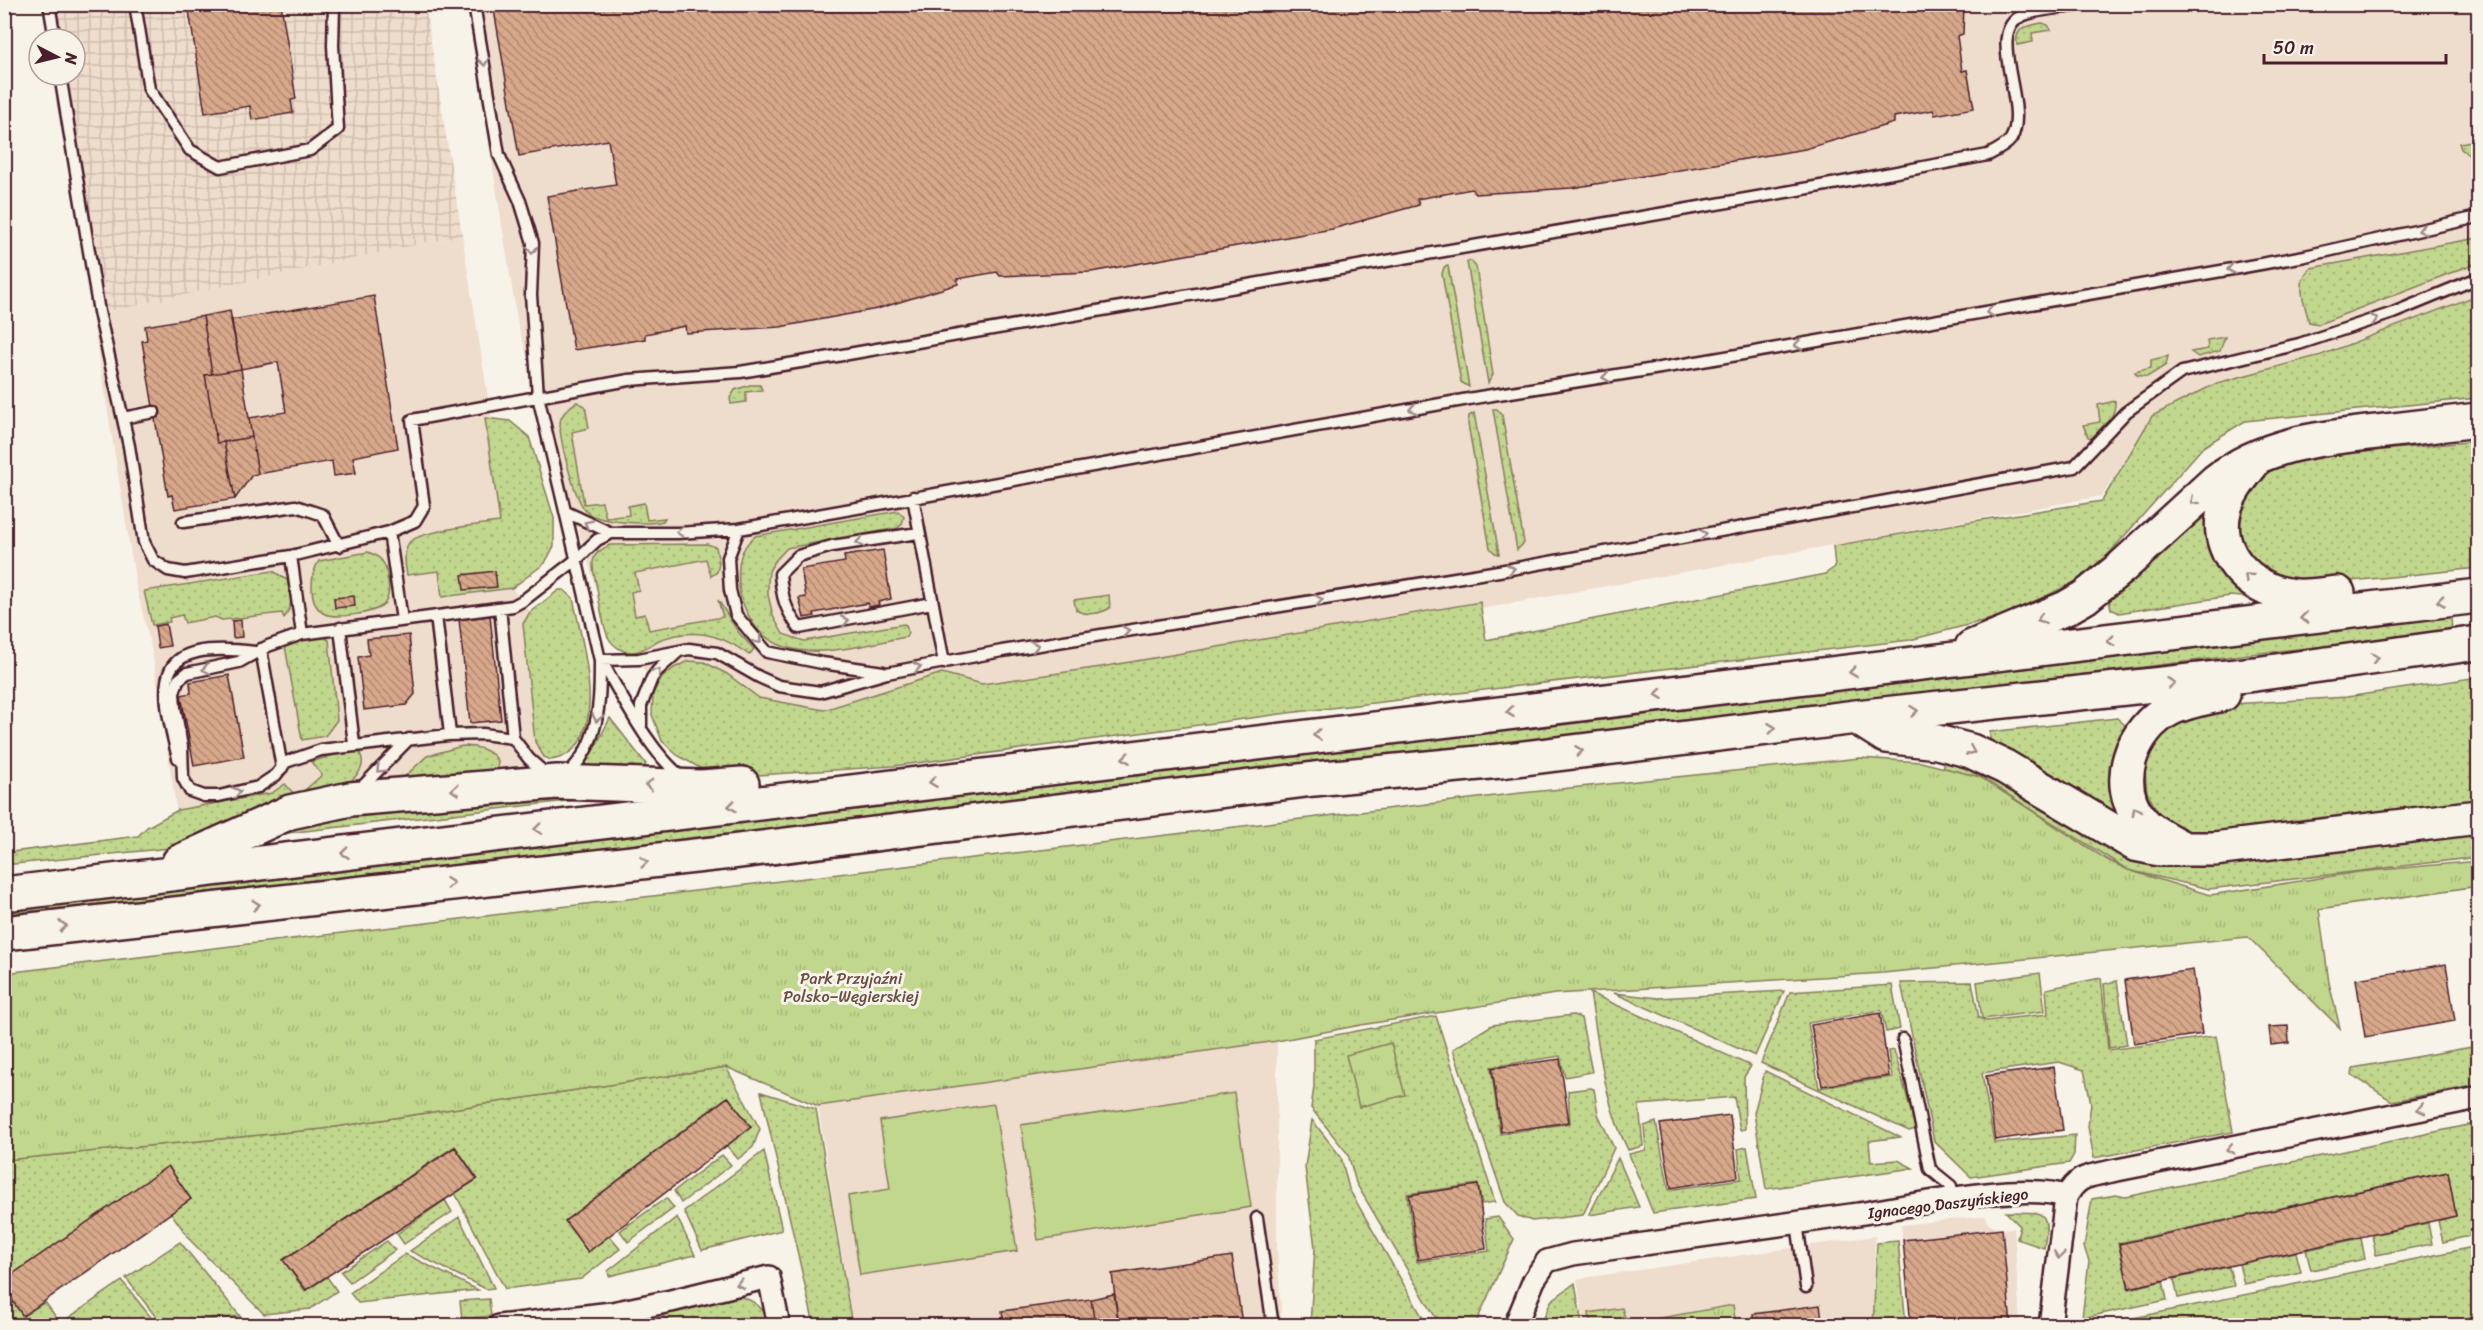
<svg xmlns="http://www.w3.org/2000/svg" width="2483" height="1330" font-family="Sriracha,sans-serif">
<defs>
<pattern id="industrial-grid" width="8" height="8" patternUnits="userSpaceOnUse" patternTransform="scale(1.5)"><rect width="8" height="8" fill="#eedccc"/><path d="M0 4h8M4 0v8" fill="none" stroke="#cebcaf"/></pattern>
<pattern id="grass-dots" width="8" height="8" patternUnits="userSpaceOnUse" patternTransform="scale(1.5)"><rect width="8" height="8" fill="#c1d78d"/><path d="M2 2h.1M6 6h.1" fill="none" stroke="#a7b87a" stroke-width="1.8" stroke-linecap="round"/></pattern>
<pattern id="park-tufts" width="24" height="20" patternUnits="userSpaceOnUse" patternTransform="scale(1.5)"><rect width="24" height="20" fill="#c1d78d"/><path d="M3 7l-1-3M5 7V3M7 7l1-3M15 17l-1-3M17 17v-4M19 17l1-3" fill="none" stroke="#a7b87a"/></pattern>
<pattern id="building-back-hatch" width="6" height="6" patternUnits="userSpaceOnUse" patternTransform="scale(1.5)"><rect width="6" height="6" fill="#d8a88b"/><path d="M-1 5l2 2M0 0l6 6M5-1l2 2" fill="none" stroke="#b18872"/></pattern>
</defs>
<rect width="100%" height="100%" fill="#f7f3e8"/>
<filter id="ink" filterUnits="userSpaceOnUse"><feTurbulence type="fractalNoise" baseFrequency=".0167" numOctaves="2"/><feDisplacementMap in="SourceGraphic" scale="12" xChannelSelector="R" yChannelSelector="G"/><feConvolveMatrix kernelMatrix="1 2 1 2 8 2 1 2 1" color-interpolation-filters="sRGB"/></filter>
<g filter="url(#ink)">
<path fill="#eedccc" d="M467 5H2478V295L2152 416 2102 496 705 750 605 619 518 325Z
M462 235 513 553 405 565 407 575 439 571 442 597 512 588 530 612 525 619 539 751 544 757 545 768 177 813 152 651 137 590 92 315Z
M1277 1041V1250L1282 1325H853L818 1106Z
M1986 1216 1988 1224 2002 1229 2014 1228 2020 1325H1911L1901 1225Z
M1875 1236 1872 1325H1584L1577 1279Z"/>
<path fill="url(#industrial-grid)" d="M56 5H425L462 235 106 312 67 75H75V39H62Z"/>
<path fill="url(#grass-dots)" stroke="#867b5c" stroke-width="1.5" d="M2042 23 2048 25 2051 30 2032 33 2033 42 2017 45C2014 27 2028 26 2042 23Z
M2478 140V156L2473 157 2461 149 2459 143Z
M2478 238V261L2476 263 2319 324 2309 322C2305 304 2294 281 2311 268Z
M1471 261 1476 267 1493 375 1488 383 1467 262Z
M1448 266 1469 387 1461 382 1442 274 1444 267Z
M2478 295V398L2245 421 2203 447 2090 575 2006 615 1910 640 1288 713 894 766 758 775 700 768 677 755 662 741 652 715 653 693 661 679 674 668 688 661 704 662 727 674 759 698 824 710 942 673 982 684 1101 667 1480 602 1486 640 1825 574 1835 567 1833 546 1968 522 2102 501 2152 416 2217 383 2321 355Z
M2225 337 2220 351 2198 357 2191 352 2208 349 2207 340Z
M2168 356 2166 365 2147 377 2137 375 2135 372 2151 368V360Z
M750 385H760L762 390 746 392V402L731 404 730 398 735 390Z
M2115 401C2116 415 2104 431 2093 439L2088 437 2083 425 2100 422 2098 405Z
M577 402 585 406 589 428 572 432 584 504 602 502 606 518 629 515 628 506 644 503 647 520 665 518 663 521C648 525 597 523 586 511 575 500 556 432 561 418 564 412 571 405 577 402Z
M1493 409H1497L1502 415 1524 543 1517 550Z
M1474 413 1499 554 1495 553 1490 548 1468 424 1469 416Z
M485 418 510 421 529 437 554 518V546L545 563 512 588 442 597 439 571 407 575C405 564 403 553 409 543 417 531 484 524 500 522Z
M2478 441V568L2312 585 2272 575 2249 557 2238 534 2245 502 2256 482 2277 466 2298 458Z
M898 511 904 517 902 524 898 528 787 548 775 561 769 571 768 581V595L773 616 783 634 804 641 904 624 906 625 908 633 906 637C859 645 781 672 751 620 745 609 740 599 739 586 738 565 738 550 755 536Z
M2197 515 2206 516 2212 539 2245 591 2242 597 2230 596 2119 613 2111 609 2108 597Z
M707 544 716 547 719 563 717 572 711 576 706 559 635 573 639 590 631 592 635 616 645 614 649 630 723 617 718 600 739 633 754 649 749 655C722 634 692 627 659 640 651 644 643 651 634 652 624 654 613 646 608 637 602 624 598 593 595 578 590 559 593 553 610 545Z
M368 552C381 557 385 562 387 575 389 584 390 595 385 603 379 613 334 620 323 613 308 603 310 574 319 561Z
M273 571 287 580C291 595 294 605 284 618L282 613 222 620 215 617 185 623 182 615 169 618 170 622 152 625 144 591Z
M559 590H564L573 598C581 638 615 750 551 760L544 757 535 742 523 624 530 612Z
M1109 595 1110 608C1100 614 1087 616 1076 610L1074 600Z
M2451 617 2452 633 2241 655 1552 740 972 806 5 922 4 908Z
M322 636 329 640 337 720 325 736 302 740 285 646 292 641Z
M2478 677V803L2216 836 2185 833 2160 816 2147 792 2144 761 2158 733 2182 716 2232 704 2347 697Z
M610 718 646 764 639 772 580 770 597 744Z
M2117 718 2125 725 2126 737 2121 812 2107 820 2022 759 1990 740V732Z
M462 746C475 746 490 748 498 761L497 769 401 780 427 756Z
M347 751 360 753C368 769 354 778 343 788L180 847 5 865 4 853 138 836 147 827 178 810 272 793 285 784 297 797 322 775 311 762Z
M1945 762 1986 769 2151 859 2218 865 2394 840 2478 831V857L2209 889 2128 870 1980 777 1943 768Z
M620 795 278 834 284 824 488 796Z
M2101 978 2108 1050 2216 1036 2233 1132 2094 1158 2088 1127 2091 1103 2084 1070 2059 1062 1982 1073 1994 1143 2075 1135 2074 1154 2069 1163 1971 1177 1934 1141 1901 983 1972 982 1979 1018 1986 1021 2048 1014 2046 989Z
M2117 981 2127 1045 2109 1048 2104 984Z
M1892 985 1900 1029 1886 1032 1881 1010 1808 1023 1819 1088 1892 1077 1888 1051 1894 1050 1916 1129 1909 1131 1761 1063 1790 992Z
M1784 991 1755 1056 1614 993 1658 998Z
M1590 993 1751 1066 1744 1077 1745 1129 1740 1130 1734 1097 1639 1105 1643 1146 1628 1150C1604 1103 1599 1045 1590 993Z
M1573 1015 1581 1018 1592 1072 1565 1077 1560 1056 1491 1067 1500 1134 1570 1123 1568 1091 1591 1088 1594 1089 1598 1114 1614 1148 1583 1215 1532 1221 1518 1216 1505 1202 1453 1049 1492 1025Z
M1436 1016 1495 1202 1482 1204 1478 1184 1407 1194 1417 1262 1489 1251 1485 1219 1498 1217 1514 1239 1475 1325H1440L1356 1183 1348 1154 1311 1108 1314 1087V1039Z
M2478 1046V1085L2392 1101 2352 1075 2353 1068Z
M726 1067 760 1129 753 1147 738 1159 727 1146 751 1127 728 1096 565 1221 588 1252 609 1236 620 1249 581 1279 505 1289 455 1193 478 1179 455 1146 283 1260 305 1291 327 1277 337 1291 310 1309 264 1314 191 1241 171 1213 191 1199 168 1166 5 1280V1160L322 1129Z
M1765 1071 1900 1137 1869 1141 1871 1162 1898 1160 1913 1168 1766 1189 1754 1113Z
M761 1092 816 1109 852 1325H814Z
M1312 1120 1341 1157 1349 1189 1427 1325H1310L1315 1248 1305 1167Z
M1656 1122 1669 1190 1741 1179 1738 1149 1747 1147 1756 1199 1653 1213 1629 1154 1646 1150 1644 1126Z
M2478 1123V1234L2443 1242 2438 1221 2456 1216 2448 1172 2118 1243 2129 1289 2163 1281 2167 1300 2082 1318 2089 1261 2084 1247 2092 1199 2116 1195 2125 1197Z
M764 1151 782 1230 702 1250 684 1211Z
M722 1155 731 1165 681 1203 674 1191Z
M1618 1158 1639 1207 1589 1215Z
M666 1198 674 1208 628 1242 620 1231Z
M445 1200 452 1212 404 1244 397 1234Z
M2006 1212C2042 1213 2051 1207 2044 1248L2017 1239 2020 1226Z
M459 1217 494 1288 486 1289 410 1251Z
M677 1217 695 1255 609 1276 608 1271Z
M2428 1223 2432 1244 2376 1255 2372 1235Z
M2361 1238 2365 1259 2311 1270 2306 1250Z
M387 1241 395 1250 350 1282 341 1272Z
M1898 1241 1906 1325H1873L1877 1243Z
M180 1242 240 1316 162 1325 126 1278Z
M2478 1246V1325H2100Z
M2296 1252 2301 1272 2244 1284 2239 1264Z
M405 1254 478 1290 358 1303 350 1293Z
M2229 1267 2234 1286 2178 1298 2174 1279Z
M122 1281 157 1325H72L67 1319Z
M1575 1283 1582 1325H1541L1551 1301Z
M4 1290 23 1316 45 1302 56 1317 43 1325H5Z
M737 1296C753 1299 766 1309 770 1325H678L660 1315Z
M489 1299 491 1316 462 1319 460 1301Z
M649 1318 661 1325H614Z"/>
<path fill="url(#park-tufts)" stroke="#867b5c" stroke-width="1.5" d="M1860 758 1921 762 1980 777 2106 859 2128 870 2210 895 2359 872 2478 861V886L2319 909 2329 983 2340 1028 2248 937 1883 973 1555 994 1361 1025 1277 1041 818 1106 726 1067 322 1129 5 1160V973L1512 794Z
M2040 973 2045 1011 1982 1019 1977 982Z
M1391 1043 1405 1095 1359 1107 1346 1055Z
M1733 1305 1736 1325H1591L1589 1313 1622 1308 1627 1324Z"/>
<path fill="#c1d78d" stroke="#867b5c" stroke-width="1.5" d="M1234 1093 1251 1207 1038 1240 1021 1125Z
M994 1104 1017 1251 860 1275 848 1196 890 1189 880 1121Z"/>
<path fill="url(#building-back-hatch)" stroke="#4a1f2b" stroke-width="1.5" d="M188 4H281L296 99 291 100 293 113 252 120 250 106 205 113Z
M493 4H1964L1963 34 1957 36 1962 71 1967 70 1974 108 1935 115 1933 110 1894 117V123L1805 149 1572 188 1475 194 1472 189 1417 199 1419 205 1332 229 1091 272 1000 276 997 272 957 279 958 284 877 309 780 327 686 333 685 326 645 334V339L574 350 547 196 616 185 608 140 519 156Z
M374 296 398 448 353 457 356 473 334 476 332 461 258 474 249 418 286 412 278 362 241 369 231 320Z
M230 311 241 369 212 374 203 316Z
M203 316 212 374 205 375 217 443 224 442 235 499 175 509 172 495 168 496 142 341 147 340 145 326Z
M241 369 252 437 217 443 205 375Z
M252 437 258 474 252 475 235 499 224 442Z
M883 550 891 599 878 602 879 605 868 607V603L814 613 815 616 804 618 799 598 806 597 801 569 845 562 844 556Z
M495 571 497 587 464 590 462 575Z
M354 596 355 606 335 608 334 598Z
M490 616 501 720 470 723 459 619Z
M241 620 242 637 233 638 232 621Z
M166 624 170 646 158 648 155 626Z
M409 635 415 694 406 705 364 710 358 657 369 655 367 639Z
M229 675 244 757 194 766 181 695 191 693 190 682Z
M2446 964 2455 1021 2365 1037 2356 979Z
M2193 970 2202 1034 2134 1044 2125 980Z
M1880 1013 1889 1076 1822 1086 1811 1025Z
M2288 1026 2289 1043 2271 1045 2269 1027Z
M1560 1059 1569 1122 1501 1132 1492 1068Z
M2054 1067 2063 1130 1995 1140 1986 1076Z
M728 1097 751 1127 588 1252 565 1221Z
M1730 1115 1738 1177 1671 1188 1660 1124Z
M455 1147 477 1179 306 1290 283 1260Z
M168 1166 191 1199 23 1316 4 1289V1280Z
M2448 1172 2456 1216 2129 1288 2119 1244Z
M1478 1185 1486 1249 1418 1260 1409 1195Z
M2002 1229 2011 1326H1911L1903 1240Z
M1232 1256 1242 1324 1119 1326 1112 1274Z
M1114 1294 1119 1326H1095L1091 1299Z
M1091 1299 1095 1326H1004L1002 1311Z
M1820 1305 1823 1326H1754L1753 1314Z"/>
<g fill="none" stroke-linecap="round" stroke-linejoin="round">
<defs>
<path id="lane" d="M49 4 55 39
M135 4 149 89 190 150 220 167 310 150 338 129 333 46 334 4
M474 4 499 155 520 201 533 243 531 295 538 396 600 660C600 703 600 746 565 776
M60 75 99 312 129 446 144 542 153 560 168 570 185 573 291 556 389 532
M123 418 154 412
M913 497 944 663
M566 512 611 533
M183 522 296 506 323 515 339 546
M739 529 728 558 730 590 736 615 767 652 822 663 883 672
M918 533 832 546 798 556 780 574C782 597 785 609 799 628L932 603
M291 556 302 634 513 606 524 600 577 559 597 540 611 533H678L739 529 1480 397 1685 364 2227 270 2305 256 2478 217
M500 608 513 738 529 759 547 775
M436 616 450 734
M402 620 389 532 415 521 424 506 412 420 629 380 740 372 825 358 1838 183 1988 155C1996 151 2006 146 2011 139 2031 105 1982 31 2024 15 2041 8 2069 8 2088 4
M340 628 354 744
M302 634 268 646 239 662 187 673 178 680 174 693 175 707 182 747 183 778 190 791 204 796H219L258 787 276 775 286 762 321 750 448 735 483 734 513 738
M261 649 282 768
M600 660 639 659 679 651
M601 660C622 696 651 756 685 779
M641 726V706L652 678 658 670 679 651 689 649 717 653 759 677 779 686 820 692 887 673 1002 651 1511 569 2074 467 2126 412 2182 372 2299 344 2393 313 2478 278
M178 758C157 675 154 640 255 652
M359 790 409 739
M1903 1039 1930 1169 1951 1186 1953 1199
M1257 1218 1273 1326
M1797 1223 1806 1287"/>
<path id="street" d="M499 1326 612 1313 671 1301 769 1277 779 1326
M1515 1326 1534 1280 1547 1261 1573 1254C1668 1241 1763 1228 1858 1214 1904 1207 2028 1180 2066 1197
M2050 1326 2066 1197C2079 1174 2088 1177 2112 1171L2478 1098"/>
<path id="primary" d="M2252 464C2240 479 2226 496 2223 516 2217 559 2256 594 2296 596 2310 597 2325 594 2338 593
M1972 647 2066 608 2085 597 2122 567 2216 481C2263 444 2320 438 2377 432 2411 428 2445 424 2478 420
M1856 717 1886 736 1937 742 1971 751 2005 767 2135 844 2160 849H2214L2478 817
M2179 846C2166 839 2150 832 2141 820 2111 784 2132 728 2170 709 2185 701 2206 698 2223 694
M179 862 290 812 350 799 557 782 701 787 742 784
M4 894 2478 596
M4 933 731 852 1314 779 1500 761 1856 717 2255 674 2478 643"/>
</defs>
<use href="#lane" stroke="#4a1f2b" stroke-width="15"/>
<use href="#street" stroke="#4a1f2b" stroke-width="26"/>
<use href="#primary" stroke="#4a1f2b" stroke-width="38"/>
<use href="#lane" stroke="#f7f3e8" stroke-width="10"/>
<use href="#street" stroke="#f7f3e8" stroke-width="21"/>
<use href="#primary" stroke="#f7f3e8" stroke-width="33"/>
</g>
<defs><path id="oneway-chevron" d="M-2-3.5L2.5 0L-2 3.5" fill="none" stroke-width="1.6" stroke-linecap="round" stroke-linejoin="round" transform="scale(1.5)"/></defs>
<g stroke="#a0898a">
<use href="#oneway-chevron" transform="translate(484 62) rotate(81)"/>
<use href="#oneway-chevron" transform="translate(2422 230) rotate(167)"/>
<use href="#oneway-chevron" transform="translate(532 250) rotate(89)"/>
<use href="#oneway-chevron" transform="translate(2231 269) rotate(170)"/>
<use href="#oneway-chevron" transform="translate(1990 312) rotate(170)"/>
<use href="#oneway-chevron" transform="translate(2374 319) rotate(-18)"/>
<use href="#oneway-chevron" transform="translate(1798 345) rotate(170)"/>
<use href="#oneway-chevron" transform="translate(1606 377) rotate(171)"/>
<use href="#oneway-chevron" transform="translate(1413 409) rotate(170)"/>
<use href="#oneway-chevron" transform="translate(2194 501) rotate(138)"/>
<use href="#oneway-chevron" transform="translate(588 524) rotate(-154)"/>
<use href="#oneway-chevron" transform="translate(680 532) rotate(178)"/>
<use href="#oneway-chevron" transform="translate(1703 534) rotate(-11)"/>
<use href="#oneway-chevron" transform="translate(860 542) rotate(171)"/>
<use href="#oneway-chevron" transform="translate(1511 569) rotate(-10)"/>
<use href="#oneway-chevron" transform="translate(2248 577) rotate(-139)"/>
<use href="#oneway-chevron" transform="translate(1319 600) rotate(-9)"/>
<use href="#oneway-chevron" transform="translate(2441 601) rotate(173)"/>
<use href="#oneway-chevron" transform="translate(2304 618) rotate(173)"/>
<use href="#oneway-chevron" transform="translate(2041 619) rotate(158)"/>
<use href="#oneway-chevron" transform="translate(845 621) rotate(-11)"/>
<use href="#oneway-chevron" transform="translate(1126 631) rotate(-9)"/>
<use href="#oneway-chevron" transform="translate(758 640) rotate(50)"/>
<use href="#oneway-chevron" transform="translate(2111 641) rotate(173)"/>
<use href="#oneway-chevron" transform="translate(1035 646) rotate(-10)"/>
<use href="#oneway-chevron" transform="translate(2375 658) rotate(-8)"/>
<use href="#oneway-chevron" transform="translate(917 667) rotate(-10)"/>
<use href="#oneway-chevron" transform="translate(206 669) rotate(168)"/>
<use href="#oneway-chevron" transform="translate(657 672) rotate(-50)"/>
<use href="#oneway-chevron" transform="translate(1853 672) rotate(173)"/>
<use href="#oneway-chevron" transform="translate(2171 683) rotate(-6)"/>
<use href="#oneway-chevron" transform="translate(1659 694) rotate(173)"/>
<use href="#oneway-chevron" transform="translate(1914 711) rotate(-6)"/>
<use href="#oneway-chevron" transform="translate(1510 712) rotate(173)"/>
<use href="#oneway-chevron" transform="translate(597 718) rotate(101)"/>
<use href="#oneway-chevron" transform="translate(1772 728) rotate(-7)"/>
<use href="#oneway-chevron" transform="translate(1317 735) rotate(173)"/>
<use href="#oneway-chevron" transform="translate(1579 751) rotate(-7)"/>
<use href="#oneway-chevron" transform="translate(1971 751) rotate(23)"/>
<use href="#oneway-chevron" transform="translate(1126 758) rotate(173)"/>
<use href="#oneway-chevron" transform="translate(380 769) rotate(135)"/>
<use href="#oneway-chevron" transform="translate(933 782) rotate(173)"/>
<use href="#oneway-chevron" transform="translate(649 785) rotate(-178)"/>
<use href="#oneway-chevron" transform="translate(455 790) rotate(175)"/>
<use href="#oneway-chevron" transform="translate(237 792) rotate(-13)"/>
<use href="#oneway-chevron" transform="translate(732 806) rotate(173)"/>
<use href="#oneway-chevron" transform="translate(2136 811) rotate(-117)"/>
<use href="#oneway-chevron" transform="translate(538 829) rotate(173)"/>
<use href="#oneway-chevron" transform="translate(345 853) rotate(173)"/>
<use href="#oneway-chevron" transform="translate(644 862) rotate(-6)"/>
<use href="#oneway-chevron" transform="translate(450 883) rotate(-6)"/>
<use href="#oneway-chevron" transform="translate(256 905) rotate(-6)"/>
<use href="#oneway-chevron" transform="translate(63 926) rotate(-6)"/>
<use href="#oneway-chevron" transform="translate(2421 1109) rotate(168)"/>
<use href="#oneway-chevron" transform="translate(2230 1149) rotate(169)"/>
<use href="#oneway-chevron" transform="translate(2059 1255) rotate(97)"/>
<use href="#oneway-chevron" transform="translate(740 1284) rotate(166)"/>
</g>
</g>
<g text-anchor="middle" stroke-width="6" stroke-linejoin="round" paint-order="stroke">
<g font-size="16" fill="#684d44" stroke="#f7f3e8">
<text x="851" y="984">Park Przyjaźni<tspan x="851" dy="18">Polsko–Węgierskiej</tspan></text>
</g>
<g font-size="16" fill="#4a1f2b" stroke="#f7f3e8">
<text transform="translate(1948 1203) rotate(-7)" y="6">Ignacego Daszyńskiego</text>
</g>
</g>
<rect width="2483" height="1330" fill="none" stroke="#f7f3e8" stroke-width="24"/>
<rect x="12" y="12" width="2459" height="1306" fill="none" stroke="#4a1f2b" stroke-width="2" filter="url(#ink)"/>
<g transform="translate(57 57) rotate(97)"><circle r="28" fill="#f7f3e8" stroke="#b29e9c" stroke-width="1.5"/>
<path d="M0-4.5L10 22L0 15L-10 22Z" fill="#4a1f2b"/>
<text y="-9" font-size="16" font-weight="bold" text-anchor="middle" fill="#4a1f2b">N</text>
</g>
<path d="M2264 54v9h182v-9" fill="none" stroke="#4a1f2b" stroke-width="3"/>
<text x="2273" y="54" font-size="18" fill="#4a1f2b" stroke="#f7f3e8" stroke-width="4.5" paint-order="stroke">50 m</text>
</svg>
